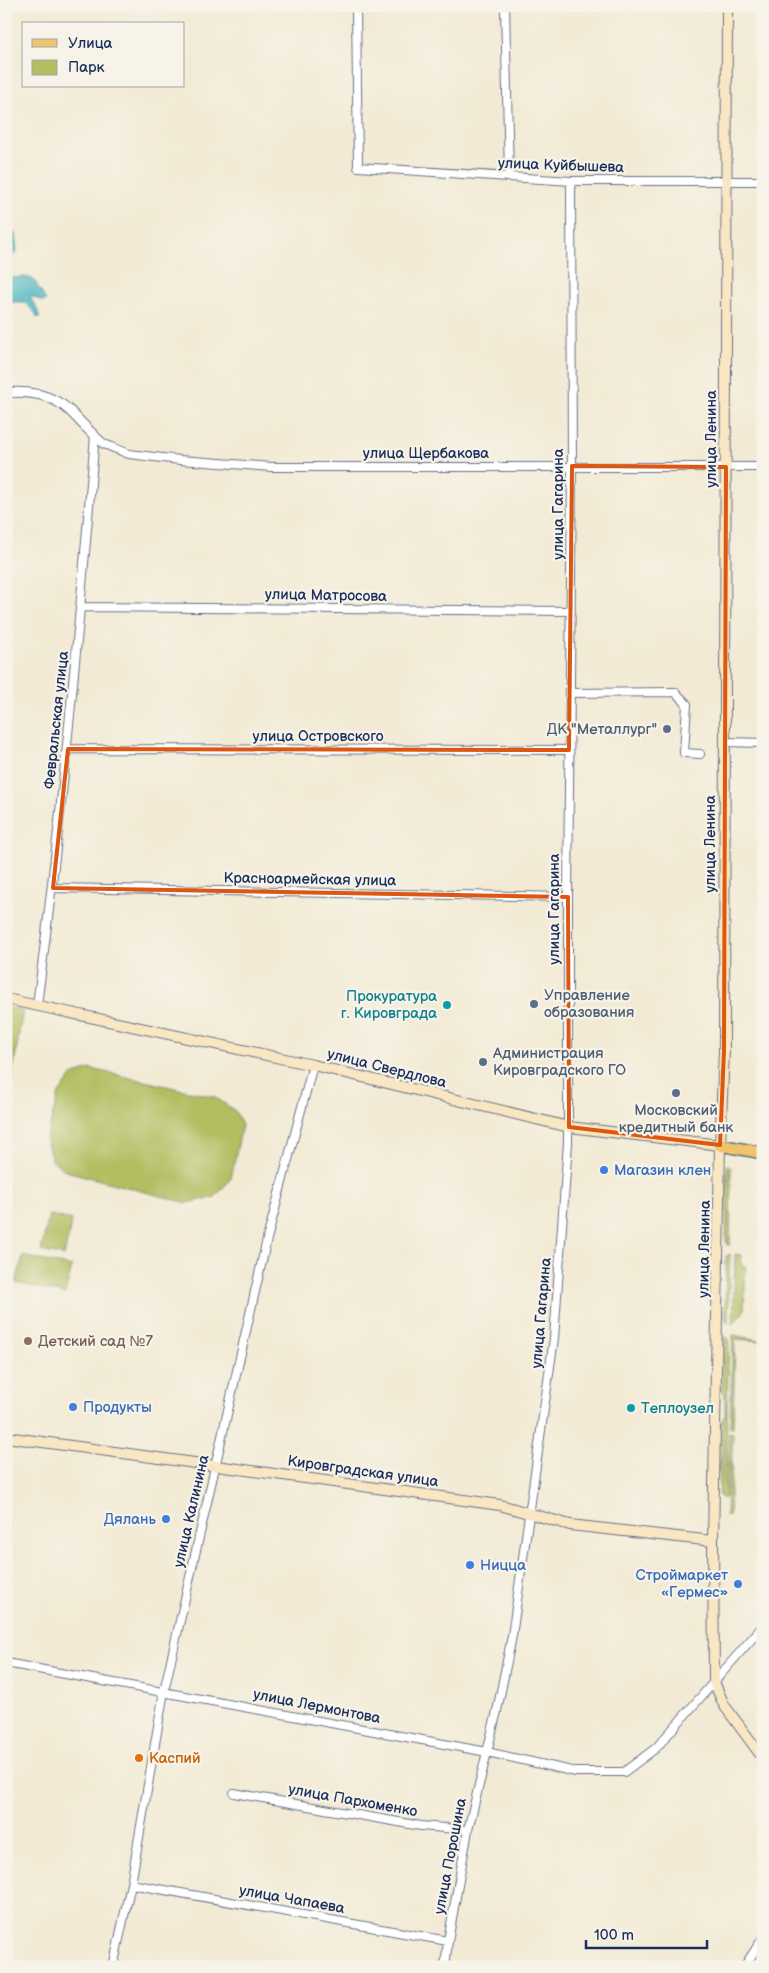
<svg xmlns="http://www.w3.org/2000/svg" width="769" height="1973" font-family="'Balsamiq Sans',sans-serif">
<rect width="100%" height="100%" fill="#f7f3e8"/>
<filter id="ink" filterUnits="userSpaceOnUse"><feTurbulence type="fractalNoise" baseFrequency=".02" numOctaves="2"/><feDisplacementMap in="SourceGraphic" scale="10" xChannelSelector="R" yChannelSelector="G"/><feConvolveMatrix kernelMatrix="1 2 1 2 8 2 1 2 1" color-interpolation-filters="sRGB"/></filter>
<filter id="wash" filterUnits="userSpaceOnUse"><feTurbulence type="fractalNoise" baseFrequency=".0096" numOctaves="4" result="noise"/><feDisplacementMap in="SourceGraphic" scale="20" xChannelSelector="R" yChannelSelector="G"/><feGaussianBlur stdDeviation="1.12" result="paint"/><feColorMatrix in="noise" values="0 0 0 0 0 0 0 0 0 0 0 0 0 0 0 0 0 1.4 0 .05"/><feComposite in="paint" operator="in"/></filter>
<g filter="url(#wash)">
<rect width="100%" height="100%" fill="#f2ead4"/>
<path fill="#b2be60" stroke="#66765f" d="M6 1007 23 1010 10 1089H6Z
M91 1069 215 1097 235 1111 242 1125 231 1178 215 1197 187 1203 66 1171 52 1160 46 1140 59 1093 74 1074Z
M727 1164 731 1168 730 1245H728L726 1241Z
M49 1215 72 1220 64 1256 41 1251Z
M730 1254V1255L728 1323 725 1317 726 1256Z
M735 1254 741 1255 742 1267H746L744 1311 733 1324Z
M23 1256 72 1267 65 1294 16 1283Z
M733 1335 763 1341 735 1339 733 1427H730Z
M726 1337 729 1339 725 1498 723 1499 719 1496 722 1419 725 1416V1394L722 1391V1342Z
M729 1433H733L729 1516H726Z"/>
<path fill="#48b6c3" stroke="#327290" d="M6 224 15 234 17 251 6 263Z
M6 276C15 280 24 274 34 280L46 300 43 302 33 297 30 298 36 306 40 318 36 317V314L24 302H6Z"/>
</g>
<g filter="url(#ink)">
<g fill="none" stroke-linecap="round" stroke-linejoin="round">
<defs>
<path id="minor" d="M356 6 358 167 571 181H763
M505 6 509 177
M95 436 104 444 129 454 180 460 272 467H763
M81 607 571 611
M570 693 675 692 687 704 684 753 700 754
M725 742 763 743
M68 749 569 750
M53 888 568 897
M37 1005C62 816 79 626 95 436
M6 1663 487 1752 576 1772H624L656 1748 763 1626
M234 1793 421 1826 468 1830
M131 1884 448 1941
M113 1967 131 1884 164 1691 267 1239 313 1065
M445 1967 448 1941 468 1830 497 1711 512 1636 554 1338 568 1143V897L572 466 571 181
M744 1967 763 1938"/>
<path id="tertiary" d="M6 393C29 390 53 395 70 411 78 419 86 428 95 436"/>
<path id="secondary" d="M727 6 724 1051 720 1145 713 1541 714 1682 724 1705 763 1758
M6 999 313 1065 569 1127 720 1145
M6 1437 500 1505 570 1525 713 1541"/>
<path id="primary" d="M720 1145 763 1153"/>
</defs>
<use href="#minor" stroke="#667087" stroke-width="10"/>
<use href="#tertiary" stroke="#667087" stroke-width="11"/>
<use href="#secondary" stroke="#667087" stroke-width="12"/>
<use href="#primary" stroke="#667087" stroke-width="14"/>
<use href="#minor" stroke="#fff" stroke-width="8"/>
<use href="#tertiary" stroke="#fff" stroke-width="9"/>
<use href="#secondary" stroke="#f9e7c3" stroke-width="10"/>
<use href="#primary" stroke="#f0c469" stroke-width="11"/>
</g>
</g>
<path fill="none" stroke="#de5710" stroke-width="4" stroke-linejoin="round" d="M572 466 726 467 724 1051 720 1145 569 1127 568 897 53 888 68 749 569 750Z"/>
<g fill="#5c6f8a" stroke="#f7f3e8" stroke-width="2">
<circle cx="667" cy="729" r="5"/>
<circle cx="534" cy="1004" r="5"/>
<circle cx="483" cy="1062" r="5"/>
<circle cx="676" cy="1093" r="5"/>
</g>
<g fill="#0f9aa8" stroke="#f7f3e8" stroke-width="2">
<circle cx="447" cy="1005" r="5"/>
<circle cx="631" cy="1408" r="5"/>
</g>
<g fill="#3f7fe0" stroke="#f7f3e8" stroke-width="2">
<circle cx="604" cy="1170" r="5"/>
<circle cx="73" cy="1407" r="5"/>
<circle cx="166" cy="1519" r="5"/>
<circle cx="470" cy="1565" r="5"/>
<circle cx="738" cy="1584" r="5"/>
</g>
<circle fill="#8d6e63" stroke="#f7f3e8" stroke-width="2" cx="28" cy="1341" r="5"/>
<circle fill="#e8710a" stroke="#f7f3e8" stroke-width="2" cx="139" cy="1758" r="5"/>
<g text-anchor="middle" stroke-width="4.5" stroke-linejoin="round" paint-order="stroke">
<g font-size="15" fill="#1b2f5e" stroke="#f7f3e8">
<text transform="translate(561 165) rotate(2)" y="5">улица Куйбышева</text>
<text transform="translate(711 439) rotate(-90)" y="5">улица Ленина</text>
<text x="426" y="458">улица Щербакова</text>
<text transform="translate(558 504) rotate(-90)" y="5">улица Гагарина</text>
<text transform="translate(326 595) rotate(1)" y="5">улица Матросова</text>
<text transform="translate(56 720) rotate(-84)" y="5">Февральская улица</text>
<text x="318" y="741">улица Островского</text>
<text transform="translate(710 844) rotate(-90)" y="5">улица Ленина</text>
<text transform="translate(310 879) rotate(1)" y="5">Красноармейская улица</text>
<text transform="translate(554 909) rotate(-90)" y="5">улица Гагарина</text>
<text transform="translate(387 1068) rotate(14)" y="5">улица Свердлова</text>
<text transform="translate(704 1249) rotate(-89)" y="5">улица Ленина</text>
<text transform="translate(541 1313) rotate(-85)" y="5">улица Гагарина</text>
<text transform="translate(363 1471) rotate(8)" y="5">Кировградская улица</text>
<text transform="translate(191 1511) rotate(-77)" y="5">улица Калинина</text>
<text transform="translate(317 1706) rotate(11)" y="5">улица Лермонтова</text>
<text transform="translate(353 1800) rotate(10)" y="5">улица Пархоменко</text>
<text transform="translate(450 1856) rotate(-79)" y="5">улица Порошина</text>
<text transform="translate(292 1899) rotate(10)" y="5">улица Чапаева</text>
</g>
<g font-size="15" fill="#4e5e75" stroke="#f7f3e8" text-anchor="start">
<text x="657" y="734" text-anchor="end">ДК "Металлург"</text>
<text x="544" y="1000">Управление<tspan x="544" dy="17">образования</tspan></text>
<text x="493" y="1058">Администрация<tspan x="493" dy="17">Кировградского ГО</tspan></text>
<text x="676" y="1115" text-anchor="middle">Московский<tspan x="676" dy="17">кредитный банк</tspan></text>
</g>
<g font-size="15" fill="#0d838f" stroke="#f7f3e8" text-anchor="end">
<text x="437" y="1001">Прокуратура<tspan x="437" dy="17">г. Кировграда</tspan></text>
<text x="641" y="1413" text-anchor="start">Теплоузел</text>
</g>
<g font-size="15" fill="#366cbe" stroke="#f7f3e8" text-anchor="start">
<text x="614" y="1175">Магазин клен</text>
<text x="83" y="1412">Продукты</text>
<text x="156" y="1524" text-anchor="end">Дялань</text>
<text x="480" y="1570">Ницца</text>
<text x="728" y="1580" text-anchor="end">Строймаркет<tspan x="728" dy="17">«Гермес»</tspan></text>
</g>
<g font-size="15" fill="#785e54" stroke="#f7f3e8" text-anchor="start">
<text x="38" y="1346">Детский сад №7</text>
</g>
<g font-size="15" fill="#c56008" stroke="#f7f3e8" text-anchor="start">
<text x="149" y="1763">Каспий</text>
</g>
</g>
<rect width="769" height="1973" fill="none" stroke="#f7f3e8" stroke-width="25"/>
<rect x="22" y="22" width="162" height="65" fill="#f7f3e8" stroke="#9fa5b1"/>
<rect x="32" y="39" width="25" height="8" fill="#f0c469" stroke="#9fa5b1"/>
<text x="68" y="48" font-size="15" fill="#1b2f5e">Улица</text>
<rect x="32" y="60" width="25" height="15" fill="#b2be60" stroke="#9fa5b1"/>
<text x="68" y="72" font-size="15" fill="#1b2f5e">Парк</text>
<path d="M586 1940v8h121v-8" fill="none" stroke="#1b2f5e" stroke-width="2.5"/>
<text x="594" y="1940" font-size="15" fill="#1b2f5e" stroke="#f7f3e8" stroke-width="4" paint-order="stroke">100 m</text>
</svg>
